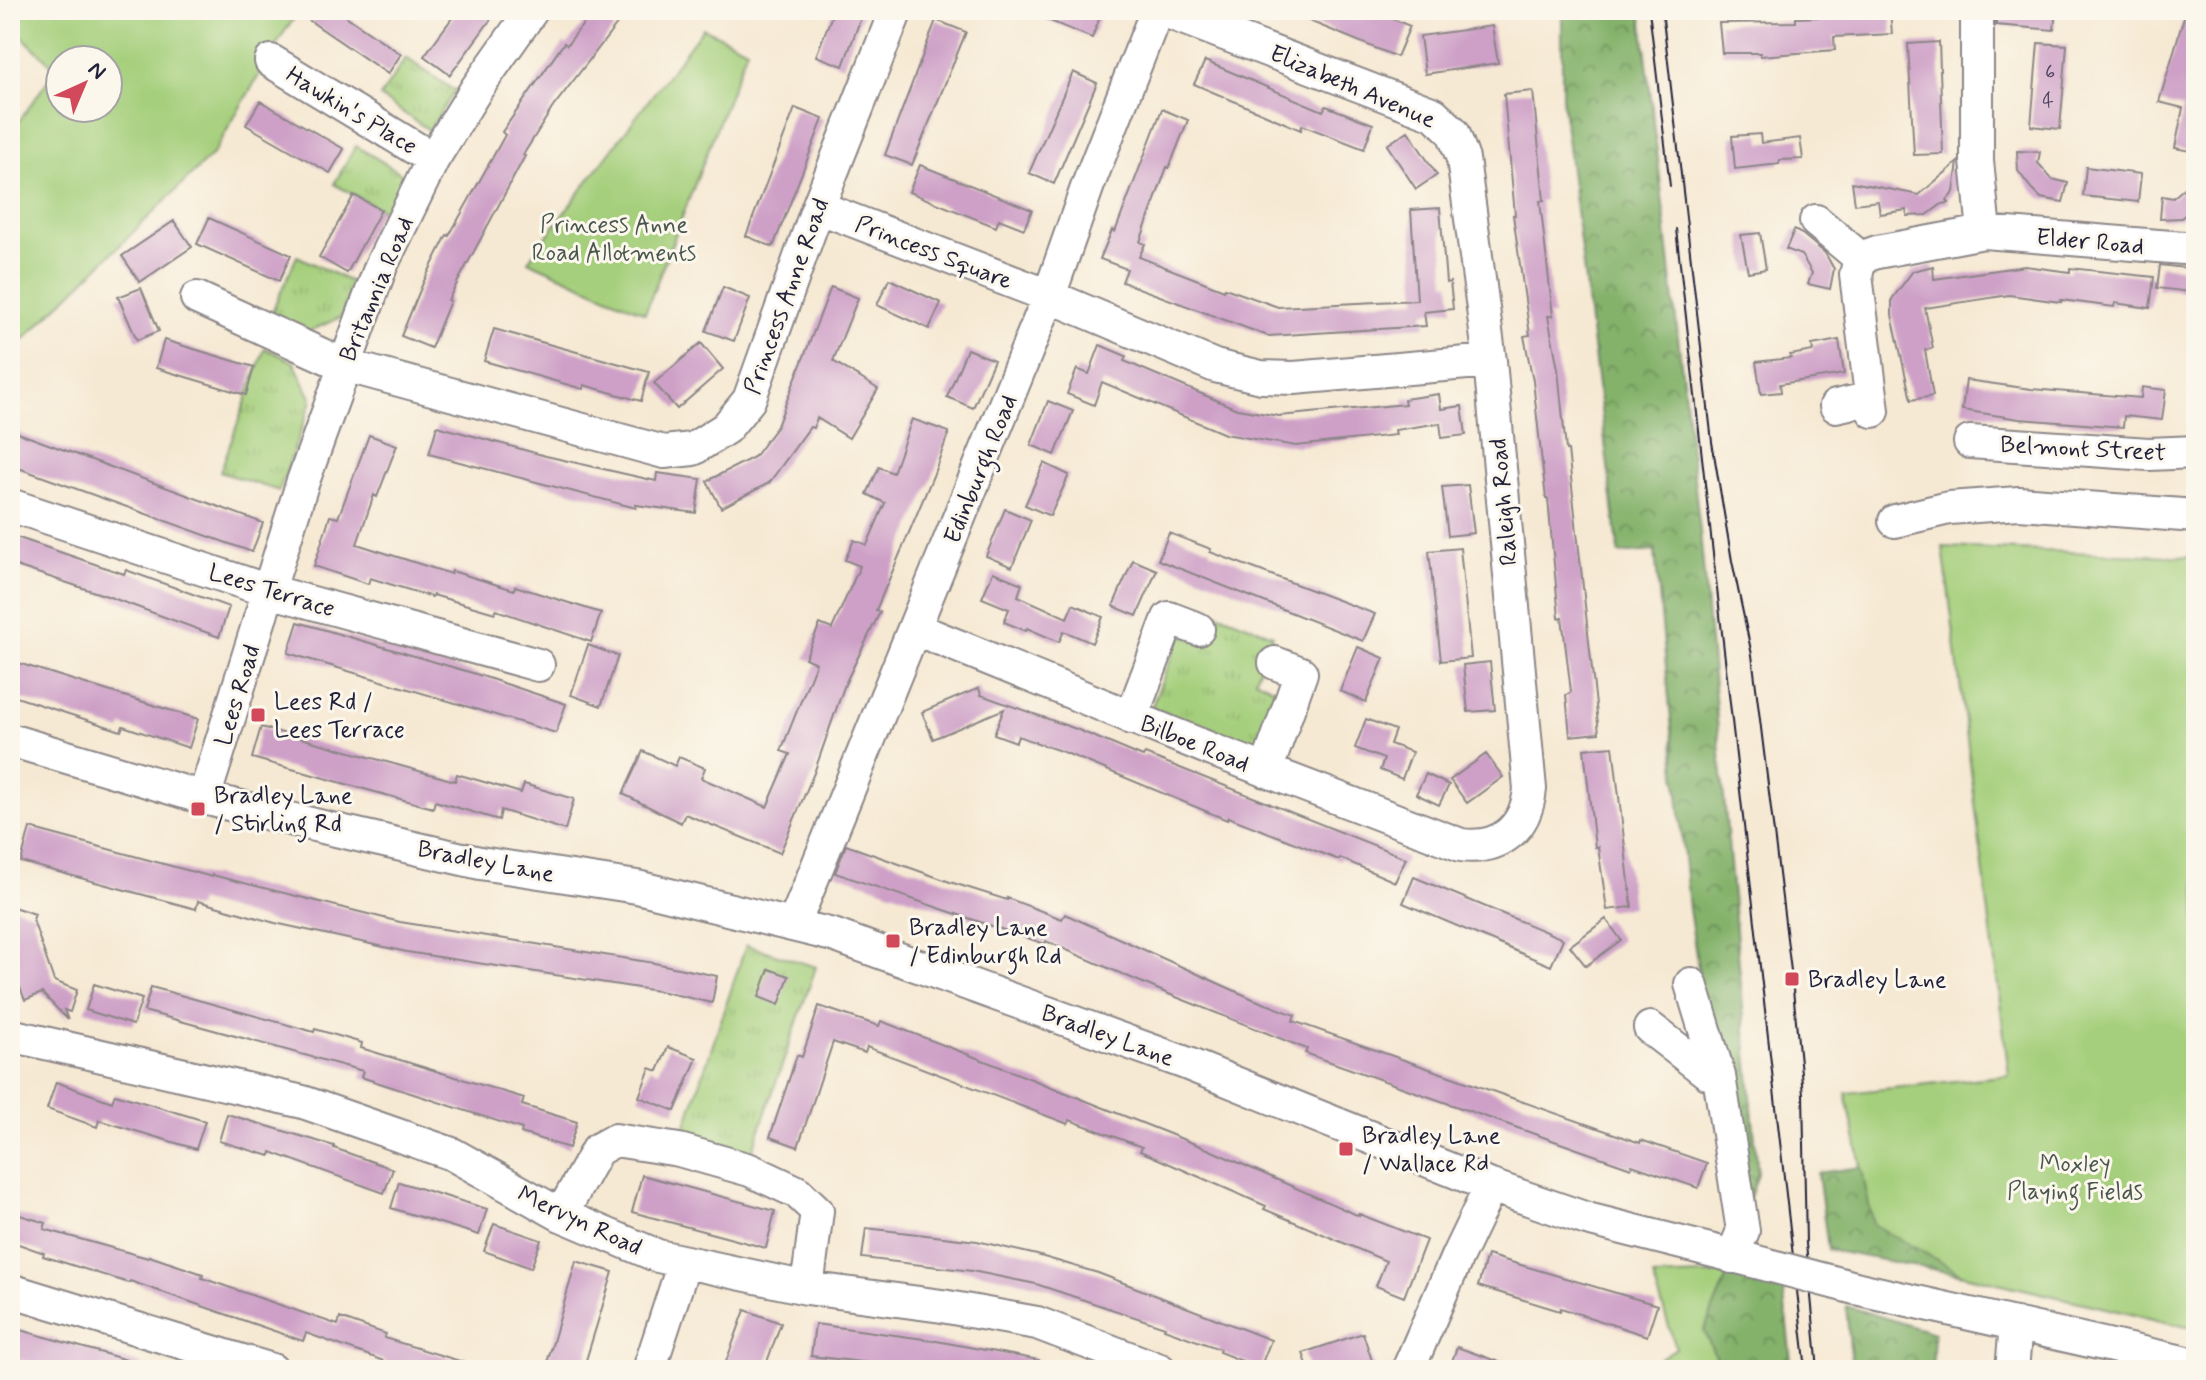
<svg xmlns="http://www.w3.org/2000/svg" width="2206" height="1380" font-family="Mynerve,sans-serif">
<defs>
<pattern id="grass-tufts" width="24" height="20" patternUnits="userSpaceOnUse" patternTransform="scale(2)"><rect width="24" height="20" fill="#a5cf7b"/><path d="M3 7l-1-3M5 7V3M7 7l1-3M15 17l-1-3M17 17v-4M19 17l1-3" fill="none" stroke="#8eb16b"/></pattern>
<pattern id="forest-crowns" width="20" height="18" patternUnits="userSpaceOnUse" patternTransform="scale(2)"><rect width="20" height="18" fill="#84b26b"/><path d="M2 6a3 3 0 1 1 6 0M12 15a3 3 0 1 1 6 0" fill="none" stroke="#6c9059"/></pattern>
</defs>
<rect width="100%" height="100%" fill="#fbf7ec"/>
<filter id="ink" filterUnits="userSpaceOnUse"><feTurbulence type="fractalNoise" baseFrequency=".0125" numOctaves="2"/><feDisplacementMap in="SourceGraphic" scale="16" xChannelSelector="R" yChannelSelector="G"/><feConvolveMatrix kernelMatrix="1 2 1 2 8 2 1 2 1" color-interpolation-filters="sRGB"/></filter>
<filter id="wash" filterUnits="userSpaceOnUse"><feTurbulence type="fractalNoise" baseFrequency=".006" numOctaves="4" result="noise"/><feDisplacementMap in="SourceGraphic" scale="32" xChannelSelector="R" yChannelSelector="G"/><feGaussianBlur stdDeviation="1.8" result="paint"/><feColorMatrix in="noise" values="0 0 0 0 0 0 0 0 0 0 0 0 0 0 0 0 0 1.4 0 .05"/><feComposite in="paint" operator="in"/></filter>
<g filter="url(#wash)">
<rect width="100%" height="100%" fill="#f6e9d3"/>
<path fill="url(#grass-tufts)" stroke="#64785b" stroke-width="2" d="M406 58 455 91 429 130 380 97Z
M356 146 404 175 387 213 334 184Z
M297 256 353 283 341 317 308 332 270 316Z
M265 348 294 362 312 400 279 491 220 472Z
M1217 613 1273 635 1255 679 1281 692 1261 750 1151 708 1181 634 1207 646Z
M746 945 816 967 750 1158 682 1137Z"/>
<path fill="url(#forest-crowns)" stroke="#536a53" stroke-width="2" d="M1562 10H1641L1700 531 1758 1174 1738 1232 1689 909 1655 551 1619 554 1562 98Z
M1861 1167 1959 1221 2196 1329 1964 1275 1828 1250 1818 1173Z
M1728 1274 1783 1288 1792 1370H1721L1704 1331Z
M1846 1306 1934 1333 1932 1370H1852Z"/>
<path fill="#a5cf7b" stroke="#64785b" stroke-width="2" fill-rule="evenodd" d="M10 10H300L283 34 213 154 10 353V134L56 69 10 25ZM60 60H108V108H60Z
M703 28 747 49 645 313 528 261Z
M1943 547 2196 557V1329L1964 1275 1873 1224 1846 1093 2009 1075Z
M1728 1274 1704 1331 1721 1370H1642L1676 1348 1653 1277Z"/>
<g id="blocks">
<path fill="#cea0c7" d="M294 10H337L401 54 388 74Z
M458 10H479L491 19 450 75 424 56Z
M594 10H628L553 107 523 155 525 156 448 300 450 301 431 348 401 336 423 283 447 235 449 236 505 135 502 132 564 43 567 45Z
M834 10H848L862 15 843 66 816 56Z
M1023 10H1091L1101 14 1092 38Z
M1370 10 1410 26 1397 57 1285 11Z
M1839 10H1890L1892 34 1834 37 1835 50 1760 56V53H1722L1719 23 1796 22V18L1839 16Z
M1996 10H2056L2054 30 1996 25Z
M2186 10H2196V152L2175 148 2183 108 2159 102Z
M936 20 966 32 912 165 885 155Z
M1492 26 1498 63 1425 74 1420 36Z
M1939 42 1943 154 1914 155 1908 44Z
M2038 43 2067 45 2060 129 2031 126Z
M1205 61 1323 111 1326 106 1373 124 1364 149 1302 125 1301 130 1194 84Z
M1073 72 1097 83 1054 184 1029 173Z
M1533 91 1544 200 1540 201 1553 316H1548L1558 369 1566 450H1568L1599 733 1570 736 1566 695 1571 692 1562 617 1559 618 1548 499H1546L1533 381 1524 336 1530 335 1513 215H1515L1504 94Z
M260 101 344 149 330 173 246 125Z
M795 108 823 119 773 247 746 236Z
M1162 109 1188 120 1169 168 1167 167 1140 242 1145 244 1139 257 1224 290 1225 288 1278 307 1417 300 1411 210 1440 208 1446 283 1450 282 1453 309 1424 312 1426 326 1268 336 1122 282 1127 269 1100 259 1112 230 1115 232Z
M1408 131 1437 175 1416 189 1387 145Z
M1760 134 1761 143 1800 138 1803 159 1780 160 1779 164 1735 169 1732 136Z
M2017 151 2040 152 2038 163 2052 179 2068 183 2063 202 2041 198 2031 188 2018 171Z
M1958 162 1954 192 1947 200 1949 203 1942 204 1927 215 1907 216V210L1880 214 1878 201 1855 204 1852 182 1919 195Z
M920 165 1032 210 1024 229 999 219 996 227 909 192Z
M2086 167 2141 174 2138 202 2083 196Z
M2196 178V206L2181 218 2160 219 2162 196 2173 198Z
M354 195 381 210 347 273 319 257Z
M209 218 291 255 279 281 197 244Z
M174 221 192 247 140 282 122 256Z
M1794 230 1802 234 1825 253 1834 269 1830 289 1808 284 1812 273 1805 261 1801 255 1786 249Z
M1760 233 1766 269 1748 272 1741 235Z
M2160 265 2193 269 2190 292 2157 288Z
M1933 266 1934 279 2025 266 2070 272V268L2154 277 2150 308 2115 303 2114 307 2061 300V302L2009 295 1925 308 1933 348 1925 350 1933 396 1911 400 1892 315V299L1913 271Z
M889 279 941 303 929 329 877 305Z
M723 287 750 298 734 341 706 331Z
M831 287 858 298 833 361 878 389 849 438 817 418 813 428 810 427 769 483 721 508 707 481 754 457 777 426Z
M141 288 159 331 137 340 118 297Z
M494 329 649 372 641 401 584 385 583 389 484 361Z
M164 340 254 367 246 395 156 368Z
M1839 340 1844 374 1780 384 1781 392 1761 394 1756 362 1791 358 1790 355 1813 351 1812 345Z
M701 343 723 369 677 409 654 383Z
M1100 345 1126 356 1124 361 1237 409 1279 416 1405 404 1404 399 1439 394 1441 409 1462 406 1466 435 1442 438 1440 423 1395 430 1396 435 1296 446 1225 434 1102 382 1094 405 1067 394 1077 369 1089 374Z
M967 349 994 360 973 408 947 397Z
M1966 380 2031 389 2141 398 2142 387 2166 390 2162 420 2124 416 2123 427 2019 419 1962 410Z
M1048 401 1073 411 1055 455 1031 445Z
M912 419 949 432 933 476 876 610 880 612 845 684 814 773 780 853 685 814 681 823 623 794 643 751 675 766 679 757 705 768 701 778 767 807 790 754 781 751 816 663 805 658 820 624 832 629 860 566 845 560 854 540 867 545 885 503 867 494 879 467 893 473Z
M437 426 546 456 656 481 657 473 701 479 696 513 636 505V508L429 454Z
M10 430 263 523 252 552 10 465Z
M369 435 397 445 377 497 374 495 357 544 451 574 452 571 514 590 515 586 601 613 591 642 496 610 495 613 433 595 432 597 370 578 368 584 314 566 330 516 338 518Z
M1044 463 1069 475 1050 516 1025 505Z
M1468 485 1474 533 1448 536 1442 487Z
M1005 509 1031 520 1012 567 986 556Z
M1169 533 1211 549 1210 552 1375 614 1363 641 1158 560Z
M10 535 124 574 126 570 229 607 219 637 107 596 10 564Z
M1460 548 1471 658 1441 661 1429 551Z
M1133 560 1157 570 1137 616 1113 606Z
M993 572 1022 584 1018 596 1067 618 1073 604 1103 617 1092 643 1064 631 1059 642 1027 628 1026 631 1004 622 1009 609 982 598Z
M298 622 476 674 566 704 556 733 288 653Z
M588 645 618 656 601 706 571 695Z
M1358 647 1384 658 1366 702 1340 691Z
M1490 662 1495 710 1468 712 1463 665Z
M18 663 198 719 189 748 123 726 121 731 10 695V686Z
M979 688 981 695 1076 729 1143 757 1145 754 1406 858 1395 882 1340 858 1339 860 1228 817 1227 820 1066 753 1018 736 1016 742 994 734 1004 709 933 739 922 712Z
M1366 719 1395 730 1390 744 1412 752 1402 779 1380 770 1384 759 1355 748Z
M261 727 455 781 457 774 521 793 524 784 574 799 565 830 501 810 499 820 435 801 433 808 252 758Z
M1613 746 1632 907 1607 910 1598 847H1595L1584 749Z
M1486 754 1503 777 1467 803 1450 780Z
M1426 774 1449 785 1439 805 1416 794Z
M30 828 212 877V875L400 922 654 963 717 976 712 1003 664 992 407 952 275 923 198 901 196 909 21 862Z
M846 845 950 882 1007 900V898L1062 919 1065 914 1253 999 1295 1015 1293 1021 1640 1143 1641 1140 1707 1163 1698 1188 1632 1165 1631 1168 1305 1053 1307 1049 1166 993 1046 941 1045 944 835 873Z
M1414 877 1563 939 1551 966 1403 903Z
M10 906 35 914 33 920 54 981 77 990 70 1012 64 1010 68 1020 42 993 25 1000 10 962Z
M1606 919 1621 940 1586 966 1570 946Z
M769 969 789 976 779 1005 759 997Z
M94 984 142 999 133 1025 86 1010Z
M151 987 314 1032 315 1029 362 1043 361 1048 524 1098 522 1105 577 1122 569 1148 521 1133 522 1129 361 1077 363 1071 144 1011Z
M819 1006 879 1026 881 1021 1016 1073 1210 1150 1359 1216V1214L1426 1240 1404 1297 1376 1286 1386 1261 1264 1209 1266 1206 1140 1151 1142 1147 1070 1120 1068 1124 867 1047 865 1053 833 1042 798 1147 770 1137 797 1055 802 1057Z
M668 1047 697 1058 675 1111 639 1097 650 1068 658 1071Z
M56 1082 112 1102 115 1094 205 1121 196 1149 99 1120 97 1127 47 1109Z
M227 1114 334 1146V1148L393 1169 384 1193 271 1152 270 1156 219 1141Z
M642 1175 775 1211 766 1248 632 1212Z
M399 1182 487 1209 479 1235 391 1208Z
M10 1212 46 1223 44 1229 148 1258 149 1256 203 1274 202 1278 338 1325 340 1318 386 1334 384 1338 473 1365V1370H401L386 1365 387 1362 306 1333 303 1341 130 1281 129 1283 43 1256 44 1253 10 1241Z
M494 1224 541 1240 531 1268 484 1251Z
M866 1228 977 1241 1037 1255 1098 1273 1271 1340 1260 1368 1219 1352 1220 1349 1164 1329 1165 1327 1036 1284 972 1271 862 1258Z
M1487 1255 1657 1305 1647 1336 1561 1308 1560 1311 1478 1286Z
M576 1261 613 1272 583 1370H545Z
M745 1310 781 1323 764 1370H723Z
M815 1324 931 1340 1039 1360 1038 1370H930L811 1356Z
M21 1330 141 1364 140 1370H56L10 1357V1331L20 1334Z
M1363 1333 1375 1370H1309L1303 1353Z
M1457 1347 1513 1367V1370H1449Z"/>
</g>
</g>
<g filter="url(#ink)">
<use href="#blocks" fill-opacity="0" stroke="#8c8687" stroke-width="2"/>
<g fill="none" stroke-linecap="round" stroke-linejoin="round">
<defs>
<path id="minor" d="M271 61 433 159
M818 207 1049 296 1215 366 1261 377 1294 378 1490 361
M1816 221 1860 258
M1984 232 2196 249
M197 298 344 365 664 452 693 449 726 428 749 400 818 207 896 10
M1836 406 1871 398
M1873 411 1856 275 1860 258 1877 252 1984 232 1977 161V10
M1970 442 2149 454 2196 452
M10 505 269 591 538 665
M1895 521 1949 508 2019 503 2196 516
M916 629 1215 751 1461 845C1501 850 1526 828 1530 789L1490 361 1463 159 1453 132 1434 114 1162 10
M1131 718 1169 618 1198 629
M10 740 204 798 327 828 480 863 637 887 833 935 1183 1062 1491 1186 1587 1219 1753 1261
M1266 771 1301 673 1275 663
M204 798 302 484 381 266 433 159 477 88 532 10
M794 924 1049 296 1088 185 1157 10
M1691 984 1719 1076
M1650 1028 1708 1073 1719 1076 1743 1231 1732 1257
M10 1035 303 1102 452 1154 561 1215 658 1256 807 1288 942 1306 1037 1323 1160 1370
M561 1215 597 1150 615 1140 679 1150 750 1170 797 1192 817 1211 807 1288
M1855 1288 2196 1365
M10 1290 272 1370
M649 1370 684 1263
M1408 1370 1457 1257 1491 1186
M2012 1370 2016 1324"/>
</defs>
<use href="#minor" stroke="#8c8687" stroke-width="36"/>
<use href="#minor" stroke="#fff" stroke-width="32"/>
<path stroke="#22223b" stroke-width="2" d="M1649 10 1670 186
M1662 10 1712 442 1732 561 1752 655 1792 979 1803 1094 1806 1244 1818 1370
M1676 229 1806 1370"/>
<defs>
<path id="minor-bridge" d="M1753 1261 1855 1288"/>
</defs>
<use href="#minor-bridge" stroke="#8c8687" stroke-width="36" stroke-linecap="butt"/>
<use href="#minor-bridge" stroke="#fff" stroke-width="32"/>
</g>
</g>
<g fill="#d1495b" stroke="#fbf7ec" stroke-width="3">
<rect x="250" y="707" width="16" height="16" rx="4"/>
<rect x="190" y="801" width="16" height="16" rx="4"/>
<rect x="885" y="933" width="16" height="16" rx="4"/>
<rect x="1784" y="971" width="16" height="16" rx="4"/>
<rect x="1338" y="1141" width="16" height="16" rx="4"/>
</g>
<g text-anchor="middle" stroke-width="6" stroke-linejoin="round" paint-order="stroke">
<g font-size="20" fill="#4d425e">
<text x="2050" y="78">6</text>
<text x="2048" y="107">4</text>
</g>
<g font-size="24" fill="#22223b" stroke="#fbf7ec">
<text transform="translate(1353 86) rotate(23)" y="8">Elizabeth Avenue</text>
<text transform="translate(352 110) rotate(31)" y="8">Hawkin's Place</text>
<text transform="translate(2090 241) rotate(5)" y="8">Elder Road</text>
<text transform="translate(934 252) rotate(21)" y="8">Princess Square</text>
<text transform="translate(376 289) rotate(-67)" y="8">Britannia Road</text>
<text transform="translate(786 296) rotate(-70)" y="8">Princess Anne Road</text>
<text transform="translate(2083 448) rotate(3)" y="8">Belmont Street</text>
<text transform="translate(980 469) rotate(-68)" y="8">Edinburgh Road</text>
<text transform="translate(1503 502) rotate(-95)" y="8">Raleigh Road</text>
<text transform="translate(272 590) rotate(17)" y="8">Lees Terrace</text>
<text transform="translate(237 695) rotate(-73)" y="8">Lees Road</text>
<text transform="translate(1195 743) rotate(22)" y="8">Bilboe Road</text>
<text transform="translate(486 861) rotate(11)" y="8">Bradley Lane</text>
<text transform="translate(1108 1035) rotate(20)" y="8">Bradley Lane</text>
<text transform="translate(580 1220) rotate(25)" y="8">Mervyn Road</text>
</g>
<g font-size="24" fill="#49564e" stroke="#fbf7ec">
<text x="614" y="232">Princess Anne<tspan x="614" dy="28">Road Allotments</tspan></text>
<text x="2075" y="1171">Moxley<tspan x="2075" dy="28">Playing Fields</tspan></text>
</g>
<g font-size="24" fill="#22223b" stroke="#fbf7ec" text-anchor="start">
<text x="274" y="709">Lees Rd /<tspan x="274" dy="28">Lees Terrace</tspan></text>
<text x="214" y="803">Bradley Lane<tspan x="214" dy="28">/ Stirling Rd</tspan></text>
<text x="909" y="935">Bradley Lane<tspan x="909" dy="28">/ Edinburgh Rd</tspan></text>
<text x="1808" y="987">Bradley Lane</text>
<text x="1362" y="1143">Bradley Lane<tspan x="1362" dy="28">/ Wallace Rd</tspan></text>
</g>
</g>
<rect width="2206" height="1380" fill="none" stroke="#fbf7ec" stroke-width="40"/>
<g transform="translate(84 84) rotate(44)"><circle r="38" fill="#fbf7ec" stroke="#a4a2a5" stroke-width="2"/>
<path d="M0-6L14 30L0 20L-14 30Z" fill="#d1495b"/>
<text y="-12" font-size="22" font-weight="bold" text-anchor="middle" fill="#22223b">N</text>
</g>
</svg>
